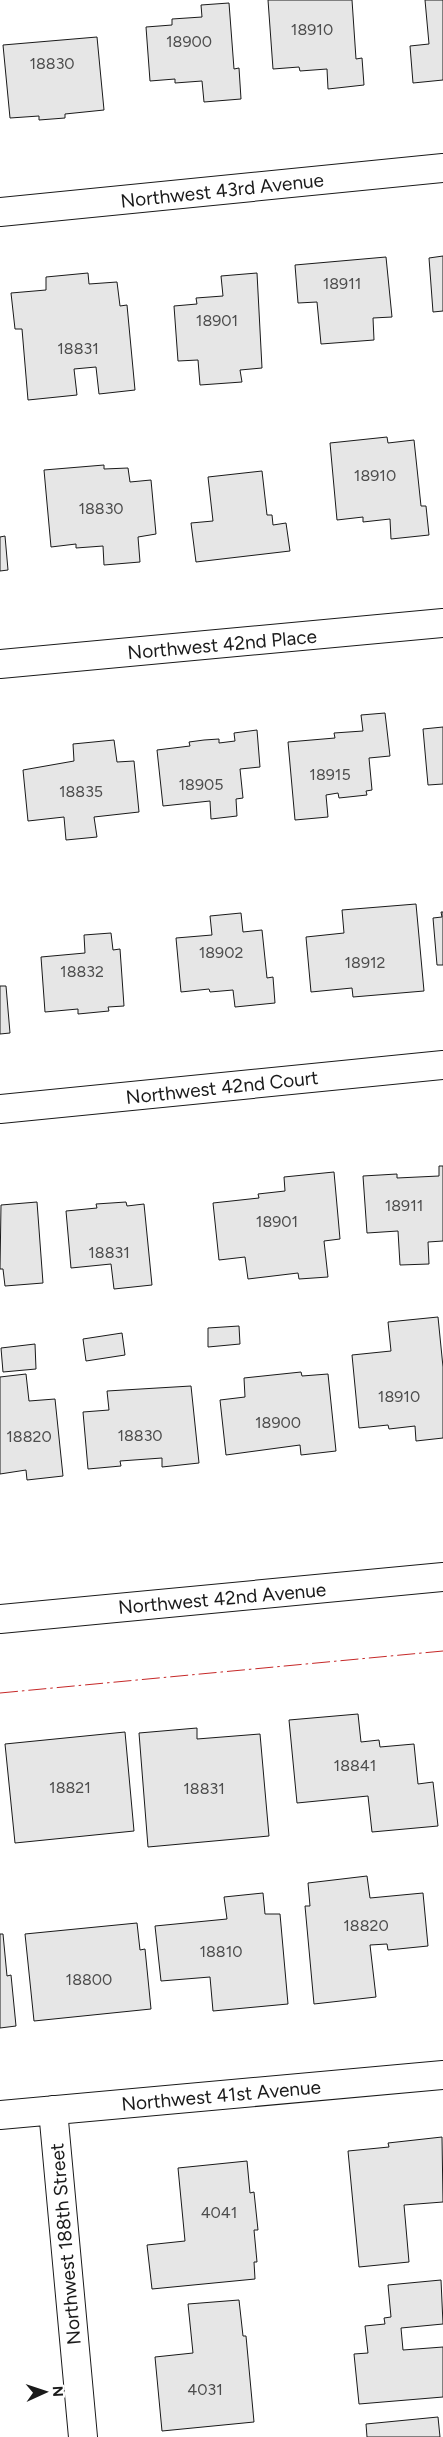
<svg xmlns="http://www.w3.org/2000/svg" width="443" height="2437" font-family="Figtree,sans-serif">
<rect width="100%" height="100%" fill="#fff"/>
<path fill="#e6e6e6" stroke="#1a1a1a" d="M268 0H352L356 59 362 58 364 85 328 89 327 69 300 71 299 67 273 69Z
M425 0H443V80L413 83 410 46 429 44Z
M229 3 234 69 239 68 241 99 204 102 202 81 175 83V79L150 81 146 27 172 25V19L202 17 201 5Z
M97 37 104 110 65 114V118L39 120V116L10 118 3 45Z
M443 256V311L433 312 429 258Z
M386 257 392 317 373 318 374 340 321 344 317 302 298 303 295 265Z
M88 273 89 284 117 282 120 306 127 305 135 390 99 394 96 367 74 369 77 395 28 400 22 329H15L11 293 46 290V277Z
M257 273 262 368 240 370 242 382 200 385 198 360 178 361 174 306 197 304 196 298 223 296 221 276Z
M387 437 388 443 414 440 421 506H426L429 535 391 539 390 519 363 522V517L337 520 330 443Z
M104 465V469L128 468 130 482 151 480 156 534 138 537 140 562 104 565 103 546 76 548V544L51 547 44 470Z
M262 471 267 515H272L273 525 286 523 290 551 196 562 191 523 213 521 208 477Z
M5 536 8 570 0 571V537Z
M385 713 390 756 369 758 372 790 366 791 367 795 339 798 338 793 326 795 328 817 295 820 288 742 335 738 334 733 363 731 361 715Z
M443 727V784L428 785 423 729Z
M257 730 260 767 240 769 243 798 236 799 237 816 211 819 210 801 163 806 157 750 190 746 189 742 204 740 219 739V743L235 741 234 733Z
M114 740 117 762 134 761 139 812 94 817 97 837 66 840 64 817 28 821 23 770 74 761 73 744Z
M416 904 424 991 353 997 352 988 311 992 306 937 344 933 342 910Z
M441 912H443V965H437L433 918 442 917Z
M241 913 243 932 262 930 267 978 273 977 275 1003 235 1007 233 990 210 992 209 989 181 992 176 938 212 935 210 916Z
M111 933 113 950 120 949 124 1006 108 1007 109 1011 78 1014V1009L45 1012 41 957 85 953 84 935Z
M0 986H6L10 1033 0 1034Z
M439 1166H443V1241L428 1242 429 1264 400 1265 398 1231 367 1233 363 1176 397 1174V1178L439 1176Z
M334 1172 340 1239 324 1241 328 1277 299 1279 298 1273 248 1279 245 1257 219 1260 213 1203 259 1198 258 1194 285 1191 284 1177Z
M37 1202 43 1283 5 1286 3 1269H0L1 1205Z
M126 1202 127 1206 144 1204 152 1285 114 1289 111 1264 71 1268 66 1211 97 1208 96 1204Z
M438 1317 443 1367V1438L416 1441 415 1426 389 1429 388 1425 359 1428 352 1355 391 1351 388 1322Z
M239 1326 240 1344 208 1347V1328Z
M122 1333 125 1355 86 1361 83 1339Z
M35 1344 36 1369 3 1372 1 1348Z
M301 1372 302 1376 328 1374 336 1451 301 1455 300 1445 226 1455 220 1400 245 1397 244 1378Z
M26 1374 29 1401 55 1399 63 1476 27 1480 26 1470 0 1474V1377Z
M191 1386 199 1463 162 1467V1458L120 1461 121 1466 88 1469 83 1412 109 1410 107 1391Z
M358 1714 361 1742 379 1740 380 1747 414 1744 418 1784 433 1782 438 1826 372 1832 368 1796 297 1803 289 1720Z
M197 1728V1739L260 1734 269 1836 148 1847 139 1733Z
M125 1732 134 1831 15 1843 5 1744Z
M367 1876 370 1898 423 1893 428 1946 388 1950 387 1944 370 1945 376 1997 314 2004 305 1906H310L308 1883Z
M263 1893 265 1914H280L288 2004 213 2011 210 1977 161 1981 155 1926 227 1919 224 1897Z
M137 1923 140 1950 145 1949 151 2009 34 2021 25 1934Z
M0 1934H3L7 1976 11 1975 16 2026 0 2028Z
M442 2137 443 2202 404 2205 409 2262 359 2267 348 2151 389 2147 388 2143Z
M247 2161 250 2193 254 2192 258 2230H254L257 2262H254L255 2279 152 2289 147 2245 185 2241 178 2168Z
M441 2280 443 2324 401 2328 403 2350 443 2347V2397L359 2404 354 2354 368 2353 365 2326 385 2324 384 2318 391 2317 388 2285Z
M239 2300 243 2336H246L254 2422 162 2431 155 2357 193 2353 188 2304Z
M438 2417 440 2437H367L366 2424Z"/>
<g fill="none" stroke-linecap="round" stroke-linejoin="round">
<defs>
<path id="street" d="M0 212 443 168
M0 664 443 623
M0 1109 443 1065
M53 2110 83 2437
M0 2115 443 2075"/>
<path id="secondary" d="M0 1619 443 1577"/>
</defs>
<use href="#street" stroke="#1a1a1a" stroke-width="30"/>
<use href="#secondary" stroke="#1a1a1a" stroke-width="30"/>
<use href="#street" stroke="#fff" stroke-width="28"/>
<use href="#secondary" stroke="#fff" stroke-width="28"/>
<path stroke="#c62828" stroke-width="1" stroke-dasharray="18 4 2.5 4" stroke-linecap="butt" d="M0 1693 443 1651"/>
</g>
<g text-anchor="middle" stroke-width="4" stroke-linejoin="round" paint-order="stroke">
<g font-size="16" fill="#4d4d4d">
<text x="312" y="35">18910</text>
<text x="189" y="47">18900</text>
<text x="52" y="69">18830</text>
<text x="342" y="289">18911</text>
<text x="217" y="326">18901</text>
<text x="78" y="354">18831</text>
<text x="375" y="481">18910</text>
<text x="101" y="514">18830</text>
<text x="330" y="780">18915</text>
<text x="201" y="790">18905</text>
<text x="81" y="797">18835</text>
<text x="221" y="958">18902</text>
<text x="365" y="968">18912</text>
<text x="82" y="977">18832</text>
<text x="404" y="1211">18911</text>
<text x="277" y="1227">18901</text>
<text x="109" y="1258">18831</text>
<text x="399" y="1402">18910</text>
<text x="278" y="1428">18900</text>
<text x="140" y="1441">18830</text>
<text x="29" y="1442">18820</text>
<text x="355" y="1771">18841</text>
<text x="70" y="1793">18821</text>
<text x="204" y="1794">18831</text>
<text x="366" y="1931">18820</text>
<text x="221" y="1957">18810</text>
<text x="89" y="1985">18800</text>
<text x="219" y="2218">4041</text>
<text x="205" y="2395">4031</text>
</g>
<g font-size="19" fill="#1a1a1a" stroke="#fff">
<text transform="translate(222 190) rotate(-6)" y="7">Northwest 43rd Avenue</text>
<text transform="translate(222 644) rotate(-5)" y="7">Northwest 42nd Place</text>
<text transform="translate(222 1087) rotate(-6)" y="7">Northwest 42nd Court</text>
<text transform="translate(222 1598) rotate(-5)" y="7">Northwest 42nd Avenue</text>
<text transform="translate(221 2095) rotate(-5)" y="7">Northwest 41st Avenue</text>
<text transform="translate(65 2244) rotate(-95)" y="7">Northwest 188th Street</text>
</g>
</g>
<g transform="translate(45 2392) rotate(87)" stroke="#ffffff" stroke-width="4" paint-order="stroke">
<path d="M0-4L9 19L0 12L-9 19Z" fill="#1a1a1a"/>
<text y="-8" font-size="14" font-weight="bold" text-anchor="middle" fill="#1a1a1a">N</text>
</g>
</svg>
